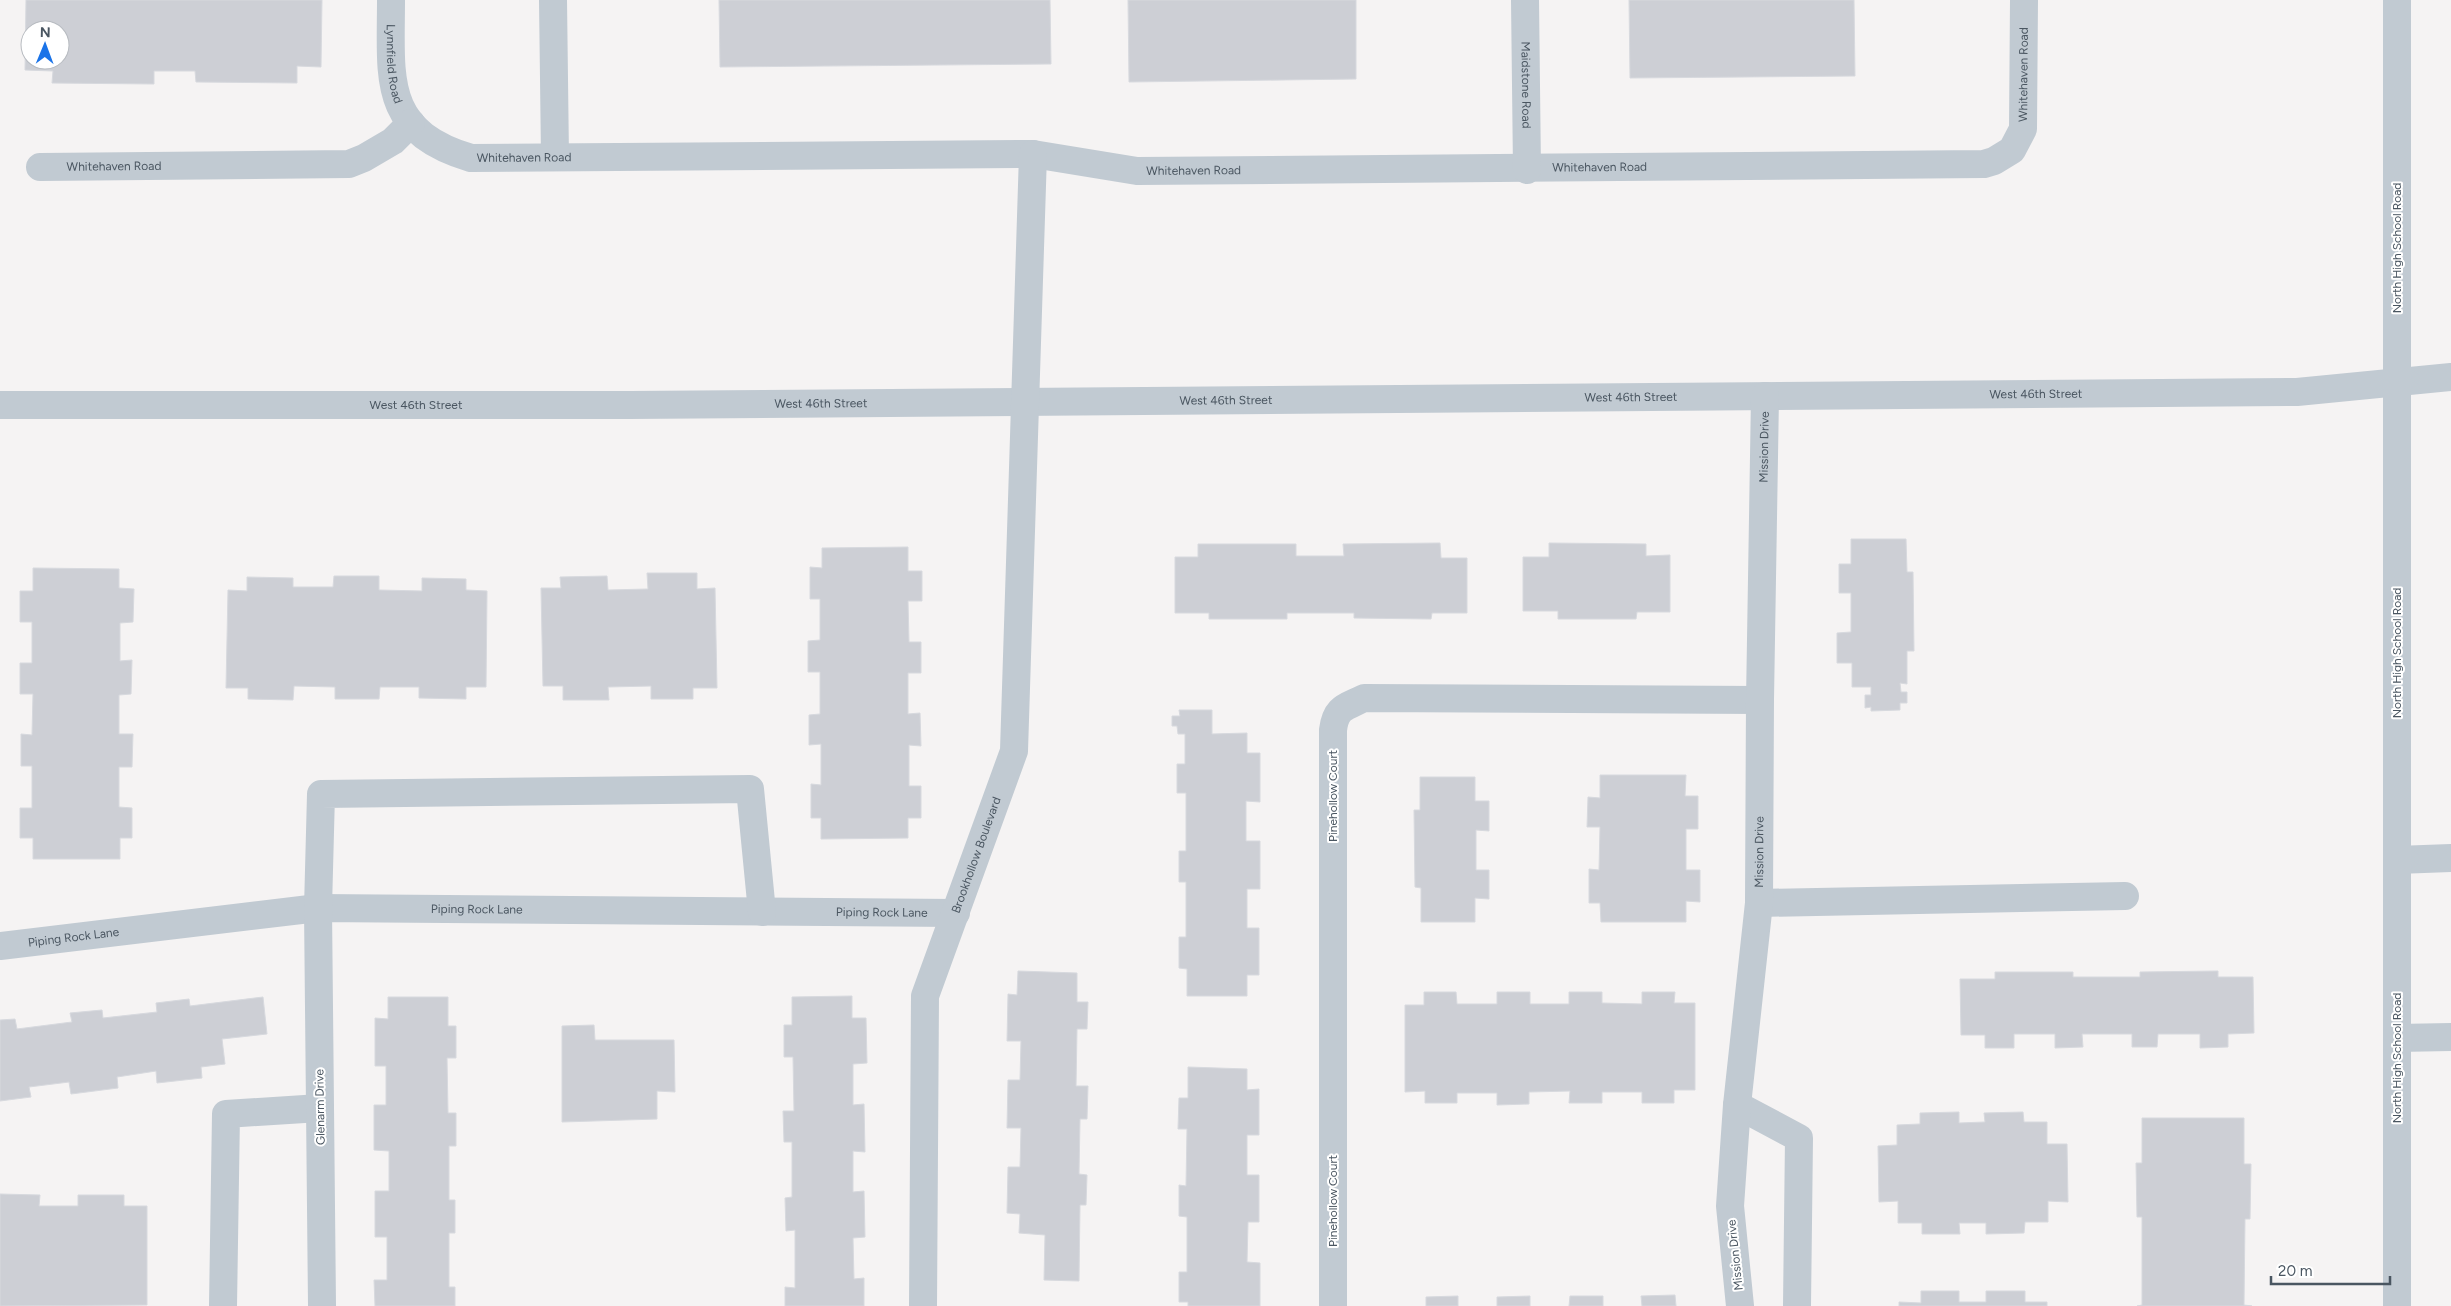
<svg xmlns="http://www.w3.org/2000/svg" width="2451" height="1306" font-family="Figtree,sans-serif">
<rect width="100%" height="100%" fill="#f5f3f3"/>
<path fill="#cdcfd5" stroke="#d7d9de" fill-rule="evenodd" d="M26 0H322L321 67 297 66V83L196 82 195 71H154V84L52 83 53 71 25 70ZM30 30H60V60H30Z
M719 0H1050L1051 64 720 67Z
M1128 0H1356V79L1129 82Z
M1629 0H1854L1855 76 1630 78Z
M1851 539H1906L1907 572H1913L1914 651H1907V684L1900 683 1901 692H1907V703H1900V710L1871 711V707L1865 708V695H1871V687H1852V663H1837V633L1851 632V593H1839V564H1851Z
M1440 543 1441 558H1467V613H1432L1431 619 1354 618V613H1287V619H1209V613H1175V557H1198V544H1296V556H1344L1343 544Z
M1549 543 1646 544V556L1670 555V612H1637L1636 619H1558V611H1523V557H1549Z
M908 547V571H922V601H908L909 642H921V673H908V714L920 713 921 746 909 745V786H921V818H908V838L821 839V818H811V784L821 785V744L809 745V715L820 714V672H808V641L820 640V599H810V567L822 568V548Z
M33 568 119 569V588L134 589 133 622 120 623V661L132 660 131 694 119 695V734H133L132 767H119V807L132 808V838H120V859H33V838H20V808H32V766H21V734L32 735 33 694H20V663H32V622H20V591H33Z
M647 573H697V589L715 588 717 688H693V699H651V686L608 687 609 700H563V686H543L541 588H561L560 577 607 576 608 590 648 589Z
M334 576H379V590L422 591V578L466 579V590L487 591 486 687H466V699L419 698V687H380L379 699H335V687L294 686 293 700 248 699V688H226L228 590 247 591V577L293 578V587H333Z
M1179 710H1212V734L1247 733V753H1260V802L1246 801V841H1260V889H1247V928H1259V975H1247V996H1187V969L1179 968V937H1186V882H1179V851H1186V793H1177V764H1185V734H1178L1177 726H1172V716H1180Z
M1600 775H1686L1685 796H1698V829H1686V870H1700V902L1686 901V922H1601L1600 903H1589V869L1599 870 1600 827H1587L1588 797 1600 798Z
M1420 777H1475V801H1489V831L1476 830V870H1489V899L1475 898V922H1421V888L1415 887 1414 810H1420Z
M1018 971 1077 973V1002H1088L1087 1029H1077L1076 1086H1088L1087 1119H1080L1079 1174 1087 1175 1086 1205H1080L1079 1281 1044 1280 1045 1235 1019 1233 1020 1214 1007 1213 1008 1167H1020L1021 1128H1007L1008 1080H1020L1021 1041H1007L1008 994 1017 995Z
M2218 971V977H2253L2254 1033 2228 1034V1047L2200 1048V1034H2158L2157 1047H2132V1034H2082L2083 1047 2055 1048V1034H2014V1048H1985V1035H1961L1960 979H1995V972H2073V977H2140V972Z
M1424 992H1456L1457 1004H1497V992H1530V1004H1569V992H1602V1003L1642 1004V992H1675L1674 1003H1695V1090H1674V1103H1642V1092H1602V1103H1569L1570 1091 1529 1092V1104L1497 1105V1093H1457V1103H1425V1091L1405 1092V1005H1424Z
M852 996V1018H866L867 1063 853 1064V1105L864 1104 865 1152 853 1151V1192L864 1191 865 1237 853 1238 854 1279 864 1278V1306H785V1287L795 1288V1230L786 1231 785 1198 792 1197V1142H784L783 1111H794L793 1057H784V1025H792V997Z
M263 997 267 1034 222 1039 225 1064 201 1067 202 1078 157 1083 156 1071 117 1077 118 1088 71 1094 69 1082 29 1087 31 1097 0 1101V1020L15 1019 17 1029 72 1022 70 1013 102 1010 103 1018 157 1012 156 1003 189 999 190 1006Z
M388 997H448V1026H456V1058H447L448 1113H456V1146H449V1200H455V1233H449V1287H455V1306H375L374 1280H387V1237H375V1191H389V1151L374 1150V1105H386V1066H375V1018L388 1019Z
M594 1025 595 1040H674L675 1092 657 1091V1119L562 1122V1026Z
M1188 1067 1247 1069V1090L1259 1089V1135H1247V1175H1259V1222H1248L1247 1262 1260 1263V1306H1188V1302H1179V1272H1187V1217L1179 1216V1185L1186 1186 1187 1129H1178L1179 1098H1188Z
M1959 1112V1123L1985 1122 1984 1113 2023 1112 2024 1122H2047V1144H2067L2068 1202 2048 1201V1222H2025L2024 1233 1986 1234V1223H1959L1960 1234H1922V1223H1898V1201L1879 1202 1878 1146 1897 1145V1125L1920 1124V1113Z
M2142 1118H2244V1164H2251L2250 1219H2245L2244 1305 2252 1306H2137L2142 1305V1217H2137L2136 1163H2142Z
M0 1194 40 1195 39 1206H78V1195H124V1206H147V1305L0 1306Z
M1921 1291H1959V1302H1986V1291H2025V1302H2047V1306H1899V1302L1921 1303Z
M1675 1295 1676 1306H1642L1641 1296Z
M1458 1296V1306H1426V1297Z
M1530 1296V1306H1497V1297Z
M1570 1296H1603V1306H1569Z"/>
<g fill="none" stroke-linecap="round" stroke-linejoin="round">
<g stroke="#c1cad2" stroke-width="28">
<path id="s1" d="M391 0C391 79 381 131 471 158L1033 154 1137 171 1984 164 1994 161 2012 150 2023 129 2024 0"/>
<path d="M553 0 555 157"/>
<path id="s2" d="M1525 0 1527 170"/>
<path id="s3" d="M40 167 349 164 364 158 393 141 411 123"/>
<path id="s4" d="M0 405H630L2297 392 2451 377"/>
<path d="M2397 860 2451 858"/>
<path d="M1759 903 2125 896"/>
<path id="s5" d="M0 946 318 908 956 913"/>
<path d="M2397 1038 2451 1037"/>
<path d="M1737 1105 1799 1138 1797 1306"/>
<path d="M223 1306 226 1114 320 1108"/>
<path d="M322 1306 318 908 321 794 750 789 762 912"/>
<path id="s6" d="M923 1306 925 996 1014 751 1033 154"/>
<path d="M1333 1306V730C1336 706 1347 707 1364 698L1760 700"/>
<path id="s7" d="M1740 1306 1730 1206 1737 1105 1759 903 1760 700 1765 396"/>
<path d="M2397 1306V0"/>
</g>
</g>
<g text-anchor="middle" stroke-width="4" stroke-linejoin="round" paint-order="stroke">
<g font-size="12" fill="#4a5661" stroke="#fff">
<text dy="4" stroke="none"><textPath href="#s1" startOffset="64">Lynnfield Road</textPath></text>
<text dy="4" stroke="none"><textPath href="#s1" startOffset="1822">Whitehaven Road</textPath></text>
<text dy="4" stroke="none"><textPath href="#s2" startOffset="85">Maidstone Road</textPath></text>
<text dy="4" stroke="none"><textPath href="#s1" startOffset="251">Whitehaven Road</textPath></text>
<text dy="4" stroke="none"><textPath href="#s3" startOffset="74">Whitehaven Road</textPath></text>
<text dy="4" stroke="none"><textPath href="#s1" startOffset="1328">Whitehaven Road</textPath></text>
<text dy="4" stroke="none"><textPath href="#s1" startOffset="922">Whitehaven Road</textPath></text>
<text transform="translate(2397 248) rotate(-90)" y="4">North High School Road</text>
<text dy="4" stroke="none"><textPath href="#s4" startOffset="2036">West 46th Street</textPath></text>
<text dy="4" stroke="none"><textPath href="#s4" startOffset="1631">West 46th Street</textPath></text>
<text dy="4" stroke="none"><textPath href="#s4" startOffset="1226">West 46th Street</textPath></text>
<text dy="4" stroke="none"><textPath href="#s4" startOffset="821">West 46th Street</textPath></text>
<text dy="4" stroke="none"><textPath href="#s4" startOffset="416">West 46th Street</textPath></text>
<text dy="4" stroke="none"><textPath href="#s7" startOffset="861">Mission Drive</textPath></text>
<text transform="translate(2397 653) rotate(-90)" y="4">North High School Road</text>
<text transform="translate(1333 796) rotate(-90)" y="4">Pinehollow Court</text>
<text dy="4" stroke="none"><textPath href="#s7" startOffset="456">Mission Drive</textPath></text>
<text dy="4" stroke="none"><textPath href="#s6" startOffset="460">Brookhollow Boulevard</textPath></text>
<text dy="4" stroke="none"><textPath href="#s5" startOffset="479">Piping Rock Lane</textPath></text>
<text dy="4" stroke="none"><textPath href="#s5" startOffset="884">Piping Rock Lane</textPath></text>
<text dy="4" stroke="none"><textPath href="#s5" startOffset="74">Piping Rock Lane</textPath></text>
<text transform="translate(2397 1058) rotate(-90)" y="4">North High School Road</text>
<text transform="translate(320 1107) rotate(-91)" y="4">Glenarm Drive</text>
<text transform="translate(1333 1201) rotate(-90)" y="4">Pinehollow Court</text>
<text transform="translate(1735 1255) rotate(-96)" y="4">Mission Drive</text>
</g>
</g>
<g transform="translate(45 45) rotate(1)"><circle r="24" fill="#ffffff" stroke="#b7bbc0"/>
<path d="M0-4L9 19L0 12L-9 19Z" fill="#1a73e8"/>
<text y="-8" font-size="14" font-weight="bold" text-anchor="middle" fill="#4a5661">N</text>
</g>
<path d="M2271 1276v8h119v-8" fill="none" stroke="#4a5661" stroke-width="2.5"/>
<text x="2278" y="1276" font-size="15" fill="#4a5661" stroke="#ffffff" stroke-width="4" paint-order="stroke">20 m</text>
</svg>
